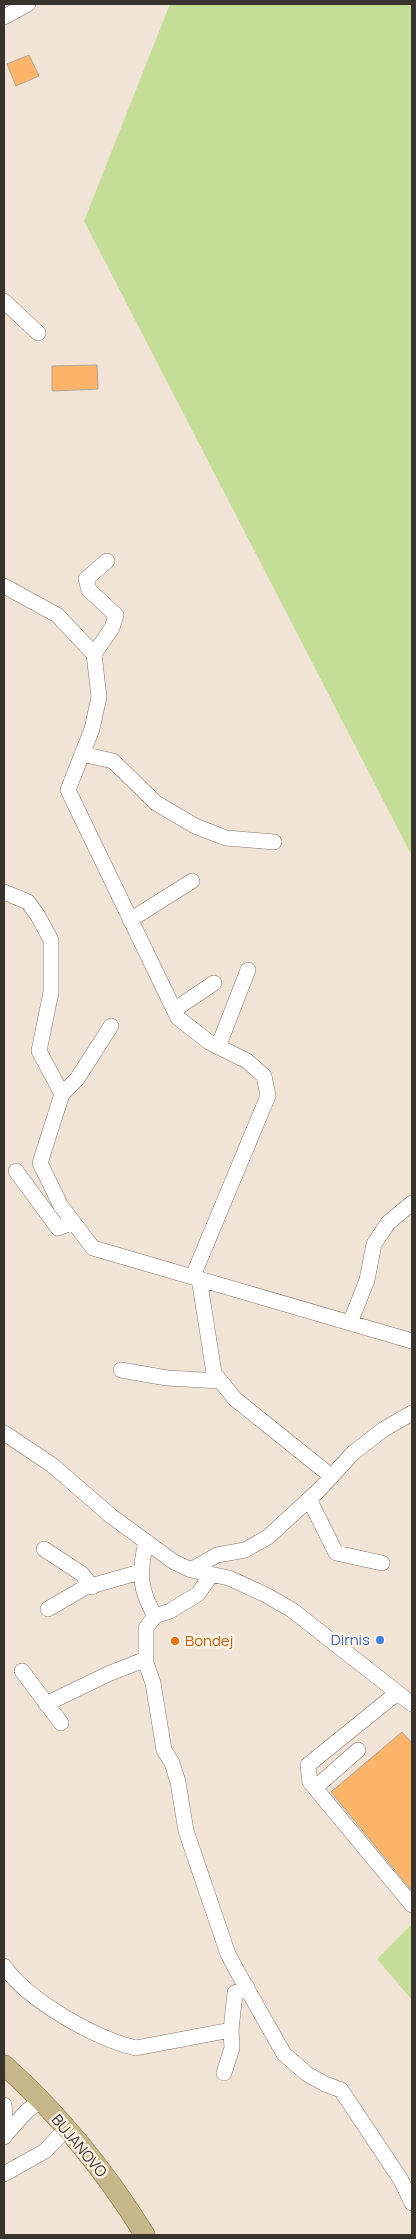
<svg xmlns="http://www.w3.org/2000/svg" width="416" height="2239" font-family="Manrope,sans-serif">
<rect width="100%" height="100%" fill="#f1e3d6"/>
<path fill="#c4de98" d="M170 4H412V856L84 221Z
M412 1924V2000L377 1959Z"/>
<path fill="#fcb568" stroke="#b0a396" d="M29 55 39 76 16 86 7 64Z
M97 365 98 389 52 391V366Z
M402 1732 412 1743V1891L331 1792Z"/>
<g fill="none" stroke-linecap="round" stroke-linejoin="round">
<defs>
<path id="minor" d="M4 17 28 4
M4 301 38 333
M4 586 57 615 94 654 99 697 92 729 68 790 178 1018 209 1042 247 1061 264 1076 268 1096 193 1276
M94 654 112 628 116 615 89 590 86 579 107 561
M82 754 113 761 156 803 195 826 226 838 274 842
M4 892 28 902 38 916 51 940V992L39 1051 62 1094 40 1163 61 1206 93 1248 412 1341
M130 920 192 881
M174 1010 214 983
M218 1047 248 970
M62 1094 77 1079 111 1026
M16 1171 58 1228 73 1222
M199 1278 214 1373 235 1399 331 1476
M350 1323 367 1280 374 1244 388 1223 412 1203
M121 1370 167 1378 220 1381
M4 1433 52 1465 111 1516 174 1562 191 1570 229 1578 266 1595 292 1610 412 1704
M309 1499 336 1553 382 1563
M146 1542C139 1572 139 1589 155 1616
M44 1549 82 1574 92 1587
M191 1570 217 1555 245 1550 268 1537 319 1490 353 1453 384 1429 412 1413
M211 1575 198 1594 170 1611 155 1616 146 1628V1663L153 1683 164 1750 172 1763 178 1782 186 1831 228 1954 237 1971 284 2054 307 2074 325 2084 341 2090 401 2180 412 2203
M48 1609 84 1588 140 1572
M22 1671 61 1723
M397 1693 308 1765 310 1782 412 1905
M46 1704 108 1674 146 1659
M315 1788 358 1750
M4 1966C27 2000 96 2039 136 2048L231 2030
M224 2073 232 2048 231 2030 235 1993 247 1987
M4 2105 6 2134 4 2137
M6 2134 27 2111 41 2100
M4 2174 45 2151 66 2129"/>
<path id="major" d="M4 2065C59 2114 106 2172 145 2235"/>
</defs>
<use href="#minor" stroke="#827569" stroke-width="16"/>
<use href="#major" stroke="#7c6a37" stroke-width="21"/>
<use href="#minor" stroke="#fff" stroke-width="15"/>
<use href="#major" stroke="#c6b78a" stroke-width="20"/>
</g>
<circle fill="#3f7fe0" stroke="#fff1e3" stroke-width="2" cx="380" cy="1640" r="5"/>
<circle fill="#e8710a" stroke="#fff1e3" stroke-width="2" cx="175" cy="1641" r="5"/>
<g text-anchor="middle" stroke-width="5" stroke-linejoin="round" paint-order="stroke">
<g font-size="15" fill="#366cbe" stroke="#fff1e3" text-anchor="end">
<text x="370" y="1645">Dirnis</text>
</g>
<g font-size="15" fill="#c56008" stroke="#fff1e3" text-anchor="start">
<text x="185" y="1646">Bondej</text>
</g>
<g font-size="15" fill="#38332d" stroke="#fff1e3">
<text transform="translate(79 2146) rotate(50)" y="5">BUJANOVO</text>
</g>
</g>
<rect width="416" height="2239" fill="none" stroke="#38332d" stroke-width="10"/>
</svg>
